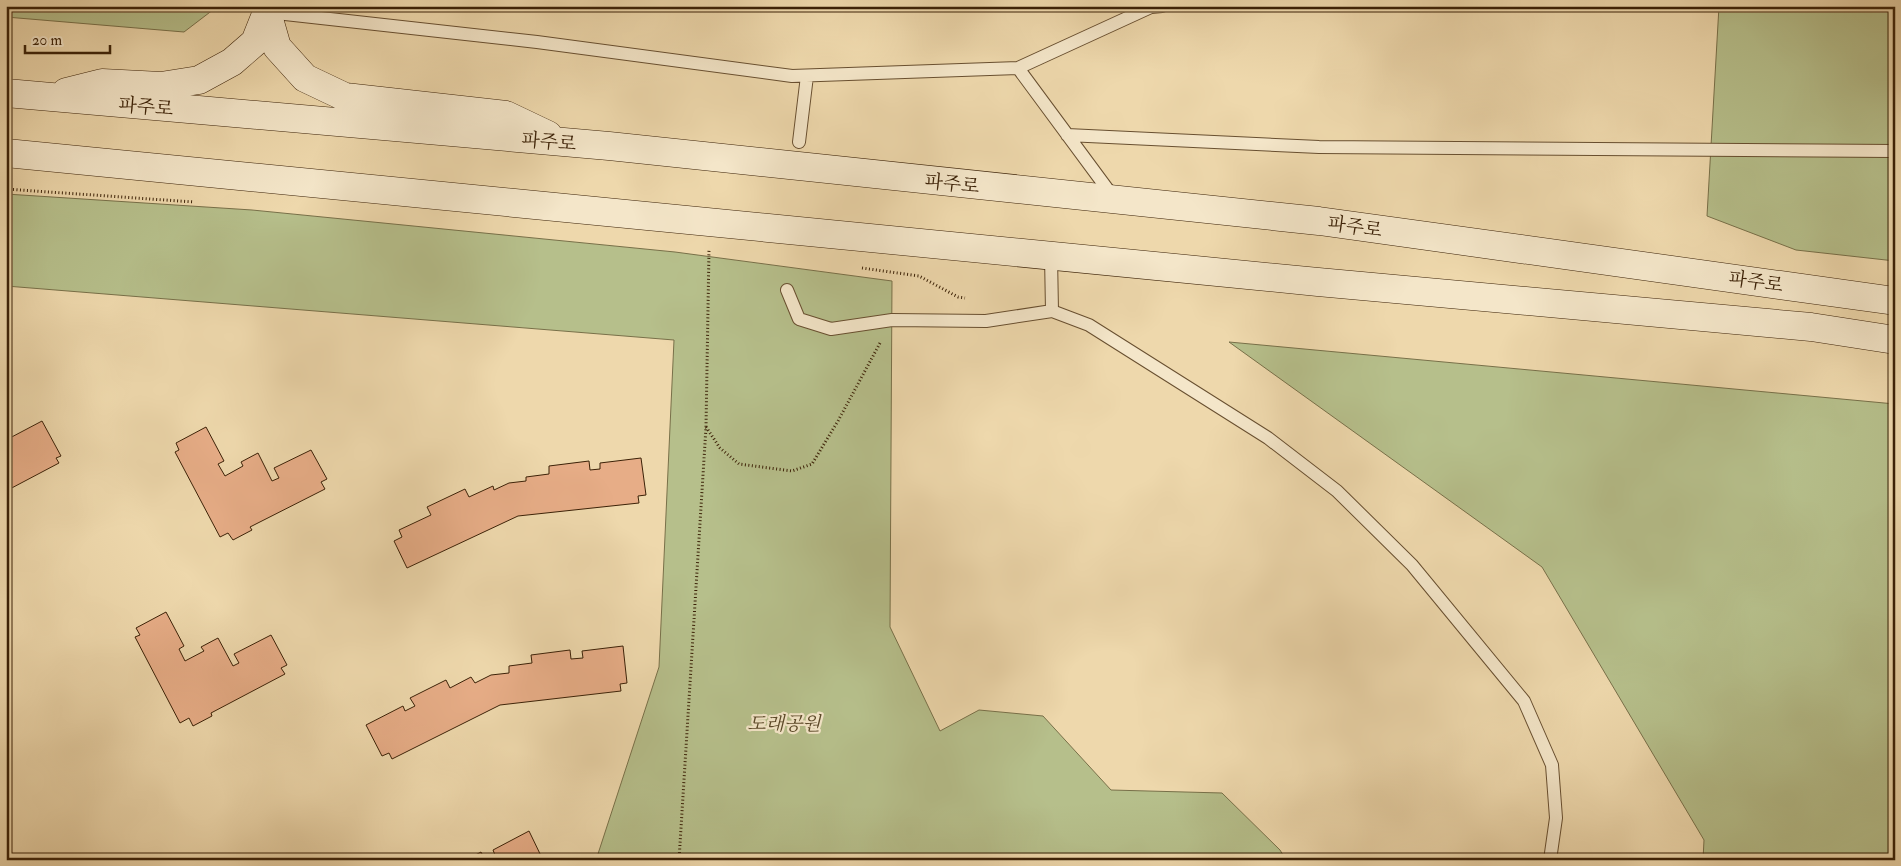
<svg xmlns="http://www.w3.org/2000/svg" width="1901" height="866" font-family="'IM FELL Double Pica','Noto Serif KR',serif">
<rect width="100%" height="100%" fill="#eed8ac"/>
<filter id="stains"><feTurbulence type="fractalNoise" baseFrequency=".004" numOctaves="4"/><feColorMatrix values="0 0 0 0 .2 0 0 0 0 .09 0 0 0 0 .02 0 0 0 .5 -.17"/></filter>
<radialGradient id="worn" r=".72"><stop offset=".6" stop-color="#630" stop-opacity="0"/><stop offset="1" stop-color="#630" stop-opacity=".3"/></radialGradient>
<path fill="#b6bf8b" stroke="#787049" d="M6 6H218L184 32 6 17Z
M1719 6H1895V261L1796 250 1707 216Z
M6 194 252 210 675 252 892 281 890 627 940 731 979 710 1043 716 1111 790 1222 793 1280 850 1286 860H596L659 667 674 340 6 286Z
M1229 342 1895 404V860H1703L1704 840 1542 567Z"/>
<path fill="#e7ad87" stroke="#3b2107" d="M42 421 61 456 56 458 59 463 6 491V440Z
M206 427 224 461 218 464 225 476 243 466 241 462 258 453 272 481 279 478 274 468 311 450 327 479 321 482 325 489 250 527 252 530 233 540 228 533 220 537 175 452 179 450 176 443Z
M641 458 646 495 638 496 639 503 518 516 407 568 394 541 402 537 399 530 431 515 427 507 465 489 469 497 493 486 494 490 509 483 526 481V477L549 474V466L589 461 590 470 600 469V463Z
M166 612 184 646 179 649 185 661 204 651 201 647 218 638 233 666 239 663 234 654 271 635 287 665 281 668 285 674 211 713 212 716 193 726 189 718 180 723 135 637 140 635 136 628Z
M623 646 627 683 620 684 621 691 500 705 392 759 389 753 382 756 366 725 403 706 405 711 415 706 410 698 446 680 450 688 471 677 475 683 491 675 509 673V666L532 663 531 655 570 650 571 659 583 658 582 651Z
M529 831 543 860H486L495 855 493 850Z
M481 852 485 860H466Z"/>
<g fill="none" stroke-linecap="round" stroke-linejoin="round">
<defs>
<path id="lane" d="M267 12 537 42 792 76 1018 68 1151 7 1162 6
M1018 68 1114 198
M1067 135 1319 147 1895 151
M799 142 807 76
M1051 256 1052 311
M787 290 799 319 831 329 892 320 986 321 1052 311 1089 325 1268 438 1337 491 1412 565 1524 701 1552 765 1556 818 1550 860"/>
<path id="secondary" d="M267 12 277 47 305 78 345 97 506 115 548 135
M66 92 102 83 161 86 199 80 232 62 255 42 267 12V6
M6 93 609 146 1319 221 1895 301
M6 153 1318 282 1811 327 1895 340"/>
</defs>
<use href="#lane" stroke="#684f30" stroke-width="14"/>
<use href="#secondary" stroke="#3b2107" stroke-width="29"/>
<path stroke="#3b2107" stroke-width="3" stroke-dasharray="1 2.5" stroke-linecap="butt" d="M6 189 194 202
M862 268 919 276 958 297 965 298
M706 427 720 448 739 464 792 471 812 464 838 421 880 343
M679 860 706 427 709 249"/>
<use href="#lane" stroke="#f4e6c9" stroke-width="12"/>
<use href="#secondary" stroke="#f4e6c9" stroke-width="28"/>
</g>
<g text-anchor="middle" stroke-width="4.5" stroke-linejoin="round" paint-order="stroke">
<g font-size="19" fill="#3b2107" stroke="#f4e6c9">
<text transform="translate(146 106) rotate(5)" y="7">파주로</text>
<text transform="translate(549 141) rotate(5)" y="7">파주로</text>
<text transform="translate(952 183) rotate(6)" y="7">파주로</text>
<text transform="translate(1355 226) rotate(8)" y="7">파주로</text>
<text transform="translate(1756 281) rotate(8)" y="7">파주로</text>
</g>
<g font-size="19" font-style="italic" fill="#5a4828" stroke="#f4e6c9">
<text x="784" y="730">도래공원</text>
</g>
</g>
<rect width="1901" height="866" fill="none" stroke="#eed8ac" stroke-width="25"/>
<rect x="8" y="8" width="1886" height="851" fill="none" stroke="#3b2107" stroke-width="2.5"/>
<rect x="12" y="12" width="1876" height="841" fill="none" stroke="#3b2107"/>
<path d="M25 45v8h85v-8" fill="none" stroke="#3b2107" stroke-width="2.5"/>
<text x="32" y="45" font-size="15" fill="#3b2107" stroke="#f4e6c9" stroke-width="4" paint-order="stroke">20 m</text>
<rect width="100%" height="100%" filter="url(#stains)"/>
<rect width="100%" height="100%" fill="url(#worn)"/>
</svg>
